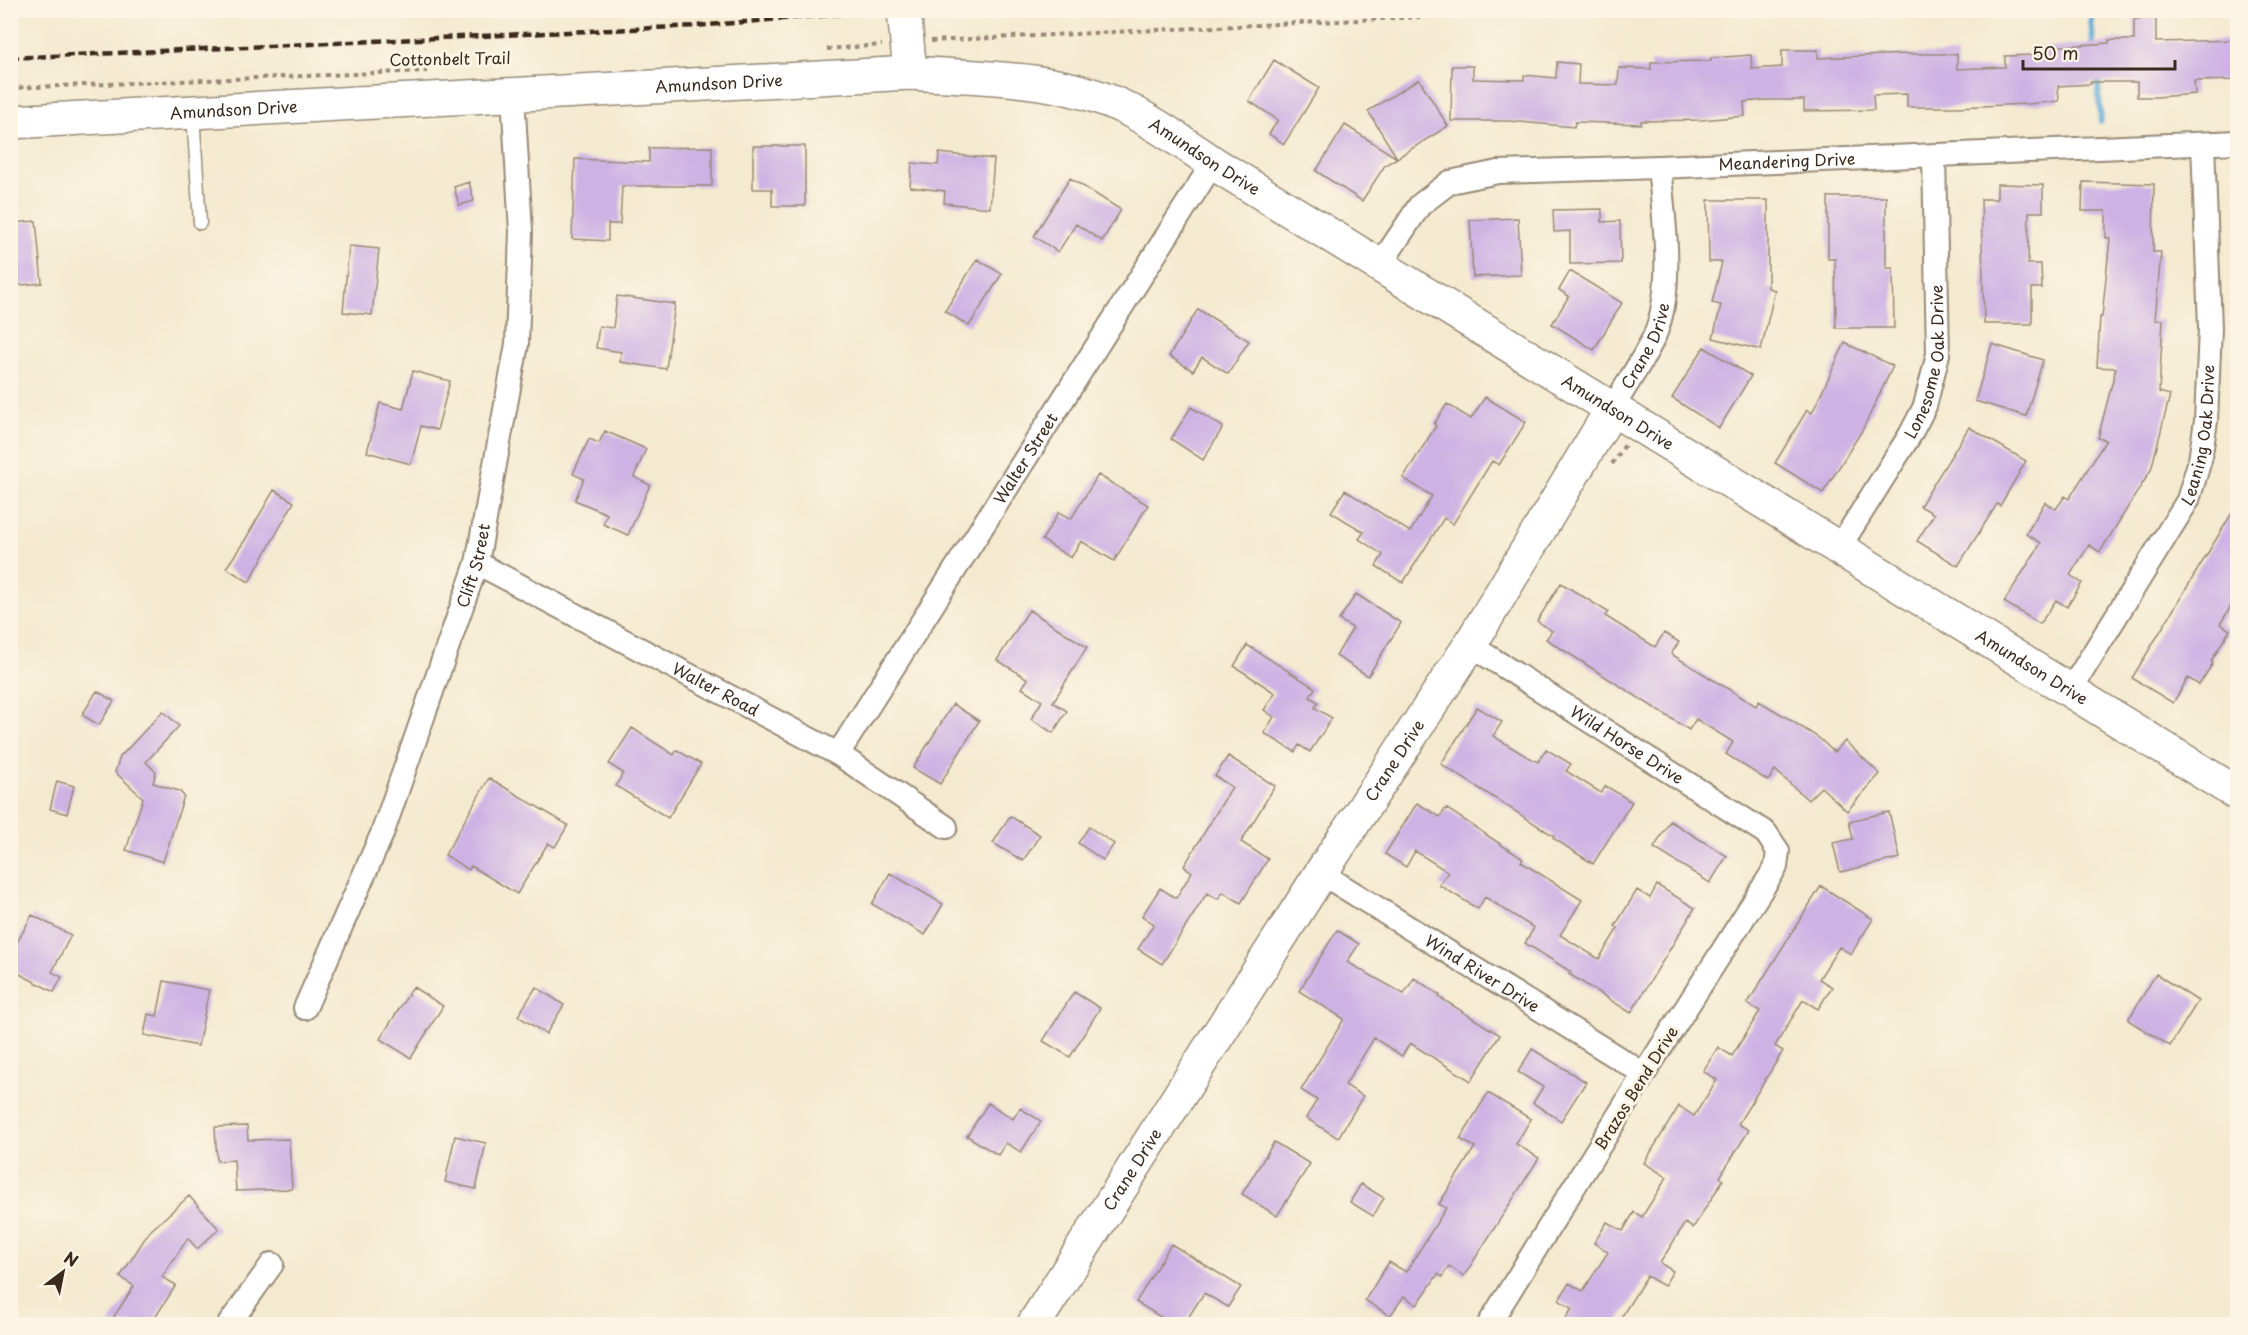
<svg xmlns="http://www.w3.org/2000/svg" width="2248" height="1335" font-family="'Playpen Sans',sans-serif">
<rect width="100%" height="100%" fill="#fcf5e5"/>
<filter id="ink" filterUnits="userSpaceOnUse"><feTurbulence type="fractalNoise" baseFrequency=".0167" numOctaves="2"/><feDisplacementMap in="SourceGraphic" scale="12" xChannelSelector="R" yChannelSelector="G"/><feConvolveMatrix kernelMatrix="1 2 1 2 8 2 1 2 1" color-interpolation-filters="sRGB"/></filter>
<filter id="wash" filterUnits="userSpaceOnUse"><feTurbulence type="fractalNoise" baseFrequency=".008" numOctaves="4" result="noise"/><feDisplacementMap in="SourceGraphic" scale="24" xChannelSelector="R" yChannelSelector="G"/><feGaussianBlur stdDeviation="1.35" result="paint"/><feColorMatrix in="noise" values="0 0 0 0 0 0 0 0 0 0 0 0 0 0 0 0 0 1.4 0 .05"/><feComposite in="paint" operator="in"/></filter>
<g filter="url(#wash)">
<rect width="100%" height="100%" fill="#f4ead0"/>
<g fill="none" stroke-linecap="round" stroke-linejoin="round">
<path stroke="#5ca9d5" stroke-width="6" d="M2090 10 2094 52
M2097 74 2101 121"/>
</g>
<g id="blocks">
<path fill="#ceb2e4" d="M2134 19H2156V42L2238 40V80L2194 81 2195 94 2156 97H2137V82H2090L2091 84 2058 86 2059 101 2028 104 1957 107H1907V94L1873 95 1874 110 1804 111V100H1766L1744 102 1745 116 1701 120 1641 121V124L1575 122 1574 127 1509 121H1451L1452 66H1473V79L1524 80V75L1556 78 1557 62 1579 64 1578 84 1618 85 1619 68 1651 69V62L1711 61V58L1751 55 1752 69 1782 67V50H1818V58L1907 54H1957V69L2005 67V56L2035 55V48L2109 43V40H2134Z
M1274 60 1319 88 1284 144 1269 134 1278 120 1249 101Z
M1419 79 1448 126 1397 158 1368 111Z
M1345 125 1397 158 1385 165 1362 201 1316 171Z
M753 146H805V206H772V189H753Z
M712 147V186H622L620 224H608V241L572 239 575 159 649 162V148Z
M939 153 994 159 990 208 944 203 945 191 910 187 912 163 938 165Z
M1070 178 1121 210 1102 241 1076 224 1058 252 1034 236Z
M469 182 474 201 459 205 454 187Z
M2083 182 2154 184 2153 252H2161L2155 320H2163L2159 392 2170 395 2151 470 2100 552 2089 545 2070 575 2082 583 2067 607 2056 600 2040 624 2004 602 2041 543 2026 534 2045 502 2056 509 2065 496 2069 499 2106 440 2098 438 2116 368 2097 367 2100 317H2102L2110 238H2106V211H2082Z
M1997 184 2043 185V212H2029L2028 264H2041L2042 288H2032V324H1984L1981 199H1997Z
M1828 197H1886V268H1893L1894 328H1836L1835 259H1828Z
M1708 200H1768V288L1775 290 1761 350 1713 338 1721 305 1712 303 1722 262H1709Z
M1602 209V222L1620 221 1621 263 1570 264V231L1554 232 1553 210Z
M1518 218 1521 275 1473 277 1470 220Z
M36 221 42 283 10 286V223Z
M349 246 379 249 372 315 343 312Z
M977 259 1002 274 969 326 945 311Z
M1570 271 1622 303 1594 350 1552 324 1569 296 1559 290Z
M617 296 675 304 666 369 620 362 621 352 596 348 599 326 613 328Z
M1198 309 1249 341 1228 374 1202 357 1193 371 1169 356Z
M1845 343 1893 366 1863 429 1823 493 1775 463 1807 410 1812 413Z
M1992 344 2043 360 2026 416 1975 401Z
M1704 347 1751 376 1719 428 1672 398Z
M413 371 450 381 437 430 421 426 411 464 367 452 380 403 403 409Z
M1485 397 1526 422 1499 465 1492 461 1453 524 1444 518 1403 583 1376 566 1383 555 1359 539 1364 532 1331 512 1345 490 1410 532 1432 496 1403 478 1436 426 1434 424 1447 404 1471 419Z
M1191 407 1223 427 1203 460 1171 439Z
M1969 427 2026 461 2000 506 1997 504 1958 566 1917 541 1934 514 1920 506Z
M605 431 646 449 634 477 650 485 628 535 603 524 607 514 575 500 584 479 573 474 589 439 599 443Z
M1098 475 1148 505 1114 561 1081 541 1071 558 1042 540 1059 512 1071 519Z
M274 490 294 502 249 582 226 568 245 540Z
M2238 503V595L2220 624 2230 630 2211 661 2213 663 2199 685 2188 678 2173 703 2132 678Z
M1561 583 1608 612 1605 616 1655 647 1664 633 1679 642 1671 654 1756 706 1759 701 1784 716 1819 738 1834 752 1845 741 1880 774 1847 811 1821 787 1808 800 1775 770 1768 781 1726 754 1733 742 1696 719 1689 730 1546 639 1552 631 1537 621Z
M1356 594 1401 623 1368 676 1336 656 1353 628 1339 620Z
M1029 610 1087 647 1053 702 1067 711 1053 733 1031 719 1042 701 1022 688 1028 679 997 660Z
M1247 645 1315 688 1310 697 1318 702 1315 708 1332 718 1310 752 1299 745 1295 752 1264 733 1274 717 1264 710 1275 693 1234 666Z
M97 691 114 701 99 725 82 715Z
M953 704 979 721 940 784 913 768Z
M1477 707 1502 722 1493 736 1526 756 1538 762 1546 749 1571 764 1566 771 1601 793 1606 786 1632 802 1593 864 1553 838 1554 836 1441 764Z
M163 711 179 726 146 762 156 772 153 783 179 791 184 796 163 862 126 850 143 798 115 772 120 757Z
M632 728 674 755 677 750 701 764 668 818 616 786 623 773 609 764Z
M1228 756 1275 786 1241 842 1268 859 1241 903 1223 892 1218 899 1207 893 1162 964 1138 949 1154 924 1142 916 1160 888 1176 898 1192 872 1184 866 1232 787 1215 776Z
M489 778 568 825 555 847 548 843 517 894 471 866 469 870 445 855Z
M57 781 74 786 67 814 50 809Z
M1417 803 1440 817 1446 808 1523 859 1521 862 1582 900 1560 935 1599 959 1618 928 1615 926 1637 890 1650 898 1657 885 1695 908 1631 1013 1569 974 1571 972 1525 943 1534 928 1485 897 1478 909 1439 885 1448 872 1415 851 1406 867 1385 854Z
M1889 812 1900 858 1840 872 1833 843 1853 839 1849 821Z
M1010 816 1040 835 1023 861 993 843Z
M1670 821 1727 856 1710 883 1654 848Z
M1089 827 1114 844 1103 860 1078 843Z
M890 873 943 904 925 935 872 904Z
M1821 886 1873 919 1851 954 1839 947 1819 979 1832 987 1818 1009 1803 1000 1775 1046 1783 1051 1738 1124 1749 1130 1720 1177 1723 1180 1693 1228 1685 1223 1660 1263 1673 1271 1664 1286 1647 1276 1617 1324H1562L1572 1309 1559 1300 1569 1283 1583 1291 1608 1252 1594 1243 1607 1222 1623 1231 1634 1212 1642 1217 1667 1177 1644 1163 1679 1106 1694 1116 1717 1080 1703 1071 1718 1047 1732 1056 1760 1011 1747 1004Z
M32 915 71 935 52 972 62 977 54 992 10 969V956Z
M1337 930 1359 944 1347 962 1404 994 1414 978 1440 995 1439 997 1500 1035 1471 1081 1410 1043 1402 1056 1374 1038 1345 1085 1363 1096 1338 1138 1306 1118 1317 1100 1301 1090 1344 1019 1299 991Z
M2156 974 2198 1001 2170 1046 2128 1020Z
M164 981 209 990 198 1046 144 1035 148 1014 157 1016Z
M413 987 443 1006 411 1058 380 1039Z
M536 987 564 1005 546 1034 518 1016Z
M1074 992 1100 1008 1070 1057 1043 1041Z
M1532 1049 1586 1082 1561 1121 1533 1103 1543 1087 1518 1072Z
M1488 1093 1531 1119 1516 1144 1539 1158 1464 1276 1449 1266 1442 1277 1438 1274 1417 1305 1404 1296 1390 1316 1365 1300 1389 1262 1406 1272 1446 1208 1439 1204 1475 1147 1460 1139Z
M988 1103 1013 1119 1020 1108 1041 1121 1021 1152 1006 1143 998 1155 967 1136Z
M247 1126 248 1140 289 1139 292 1189 236 1191 234 1160 217 1161 215 1127Z
M455 1136 486 1143 476 1189 445 1182Z
M1274 1142 1310 1164 1277 1216 1242 1194Z
M1361 1184 1384 1198 1373 1216 1350 1202Z
M189 1196 219 1229 197 1249 188 1238 162 1277 176 1285 151 1324H109L134 1286 120 1277 149 1232Z
M1171 1244 1241 1287 1228 1307 1204 1293 1184 1324H1172L1136 1302Z"/>
</g>
</g>
<g filter="url(#ink)">
<use href="#blocks" fill-opacity="0" stroke="#988a77" stroke-width="1.5"/>
<g fill="none" stroke-linecap="round" stroke-linejoin="round">
<defs>
<path id="lane" d="M193 113 200 223"/>
<g id="street">
<path id="s1" d="M1380 265 1420 205 1450 182 1498 172 1659 167 2238 142"/>
<path id="s2" d="M1612 409C1626 385 1642 362 1654 337 1675 289 1664 218 1659 167"/>
<path id="s3" d="M1839 548 1910 435 1925 406 1938 354 1934 155"/>
<path id="s4" d="M477 563 838 754 946 827"/>
<path id="s5" d="M1470 645 1766 833 1778 851 1776 867 1644 1074 1489 1324"/>
<path id="s6" d="M2070 691 2188 500 2200 460 2206 421 2210 328 2203 144"/>
<path id="s7" d="M838 754 1213 163"/>
<path id="s8" d="M1321 873 1644 1074"/>
<path id="s9" d="M305 1008 382 834 477 563 517 344 521 232 513 95"/>
<path d="M229 1324 272 1264"/>
</g>
<g id="secondary">
<path d="M904 10 910 73"/>
<path id="s10" d="M10 122 910 73C983 78 1061 76 1127 109 1157 124 1185 144 1213 163L2238 794"/>
<path id="s11" d="M1034 1324 1321 873 1470 645 1612 409"/>
</g>
</defs>
<use href="#lane" stroke="#988a77" stroke-width="15"/>
<use href="#street" stroke="#988a77" stroke-width="26"/>
<use href="#secondary" stroke="#988a77" stroke-width="36"/>
<path stroke="#988a77" stroke-width="4" stroke-dasharray="4.5 4.5" stroke-linecap="butt" d="M931 41 1563 10
M827 49 882 45
M10 88 427 71
M1612 464 1625 445"/>
<use href="#lane" stroke="#fff" stroke-width="12"/>
<use href="#street" stroke="#fff" stroke-width="22"/>
<use href="#secondary" stroke="#fff" stroke-width="33"/>
<path stroke="#3b2a1e" stroke-width="4.5" stroke-dasharray="9 4.5" stroke-linecap="butt" d="M10 58 696 26 891 10"/>
</g>
</g>
<g text-anchor="middle" stroke-width="6" stroke-linejoin="round" paint-order="stroke">
<g font-size="16" fill="#3b2a1e" stroke="#fcf5e5">
<text transform="translate(450 59) rotate(-1)" y="6">Cottonbelt Trail</text>
<text dy="6" stroke="none"><textPath href="#s10" startOffset="710">Amundson Drive</textPath></text>
<text dy="6" stroke="none"><textPath href="#s10" startOffset="224">Amundson Drive</textPath></text>
<text dy="6" stroke="none"><textPath href="#s10" startOffset="1214">Amundson Drive</textPath></text>
<text dy="6" stroke="none"><textPath href="#s1" startOffset="448">Meandering Drive</textPath></text>
<text dy="6" stroke="none"><textPath href="#s2" startOffset="72">Crane Drive</textPath></text>
<text dy="6" stroke="none"><textPath href="#s3" startOffset="210">Lonesome Oak Drive</textPath></text>
<text dy="6" stroke="none"><textPath href="#s10" startOffset="1700">Amundson Drive</textPath></text>
<text dy="6" stroke="none"><textPath href="#s6" startOffset="291">Leaning Oak Drive</textPath></text>
<text dy="6" stroke="none"><textPath href="#s7" startOffset="350">Walter Street</textPath></text>
<text dy="6" stroke="none"><textPath href="#s9" startOffset="474">Clift Street</textPath></text>
<text dy="6" stroke="none"><textPath href="#s10" startOffset="2186">Amundson Drive</textPath></text>
<text dy="6" stroke="none"><textPath href="#s4" startOffset="270">Walter Road</textPath></text>
<text dy="6" stroke="none"><textPath href="#s5" startOffset="186">Wild Horse Drive</textPath></text>
<text dy="6" stroke="none"><textPath href="#s11" startOffset="669">Crane Drive</textPath></text>
<text dy="6" stroke="none"><textPath href="#s8" startOffset="190">Wind River Drive</textPath></text>
<text transform="translate(1636 1088) rotate(-58)" y="6">Brazos Bend Drive</text>
<text dy="6" stroke="none"><textPath href="#s11" startOffset="183">Crane Drive</textPath></text>
</g>
</g>
<rect width="2248" height="1335" fill="none" stroke="#fcf5e5" stroke-width="36"/>
<g transform="translate(63 1272) rotate(32)" stroke="#fcf5e5" stroke-width="4.5" paint-order="stroke">
<path d="M0-4.5L10 22L0 15L-10 22Z" fill="#3b2a1e"/>
<text y="-9" font-size="16" font-weight="bold" text-anchor="middle" fill="#3b2a1e">N</text>
</g>
<path d="M2023 60v9h152v-9" fill="none" stroke="#3b2a1e" stroke-width="3"/>
<text x="2032" y="60" font-size="18" fill="#3b2a1e" stroke="#fcf5e5" stroke-width="4.5" paint-order="stroke">50 m</text>
</svg>
